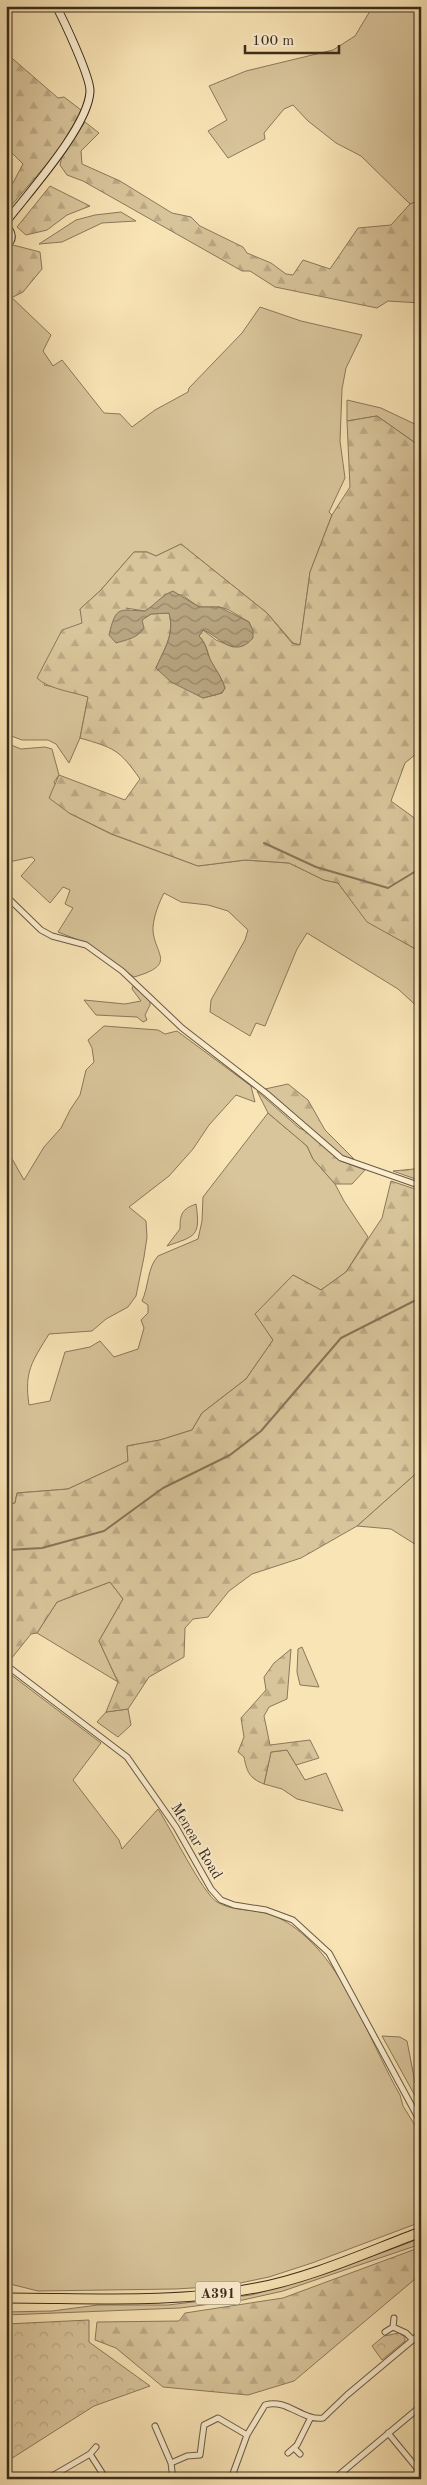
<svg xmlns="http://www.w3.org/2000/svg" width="427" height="2485" font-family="'Old Standard TT',serif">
<defs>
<pattern id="forest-firs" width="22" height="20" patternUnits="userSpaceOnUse" patternTransform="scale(1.25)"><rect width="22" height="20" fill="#d9c59b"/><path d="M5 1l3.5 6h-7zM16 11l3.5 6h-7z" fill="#bba985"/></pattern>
<pattern id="park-crowns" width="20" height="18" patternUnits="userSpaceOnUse" patternTransform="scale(1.25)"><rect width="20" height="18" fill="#d9c59b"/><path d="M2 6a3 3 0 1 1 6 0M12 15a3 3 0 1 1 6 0" fill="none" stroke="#bba985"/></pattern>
<pattern id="water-waves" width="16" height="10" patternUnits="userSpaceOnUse" patternTransform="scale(1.25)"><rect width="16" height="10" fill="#b8a581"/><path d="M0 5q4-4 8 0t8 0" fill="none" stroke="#978769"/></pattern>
</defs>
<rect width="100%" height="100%" fill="#f9e4b5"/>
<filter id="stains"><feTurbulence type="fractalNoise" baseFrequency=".004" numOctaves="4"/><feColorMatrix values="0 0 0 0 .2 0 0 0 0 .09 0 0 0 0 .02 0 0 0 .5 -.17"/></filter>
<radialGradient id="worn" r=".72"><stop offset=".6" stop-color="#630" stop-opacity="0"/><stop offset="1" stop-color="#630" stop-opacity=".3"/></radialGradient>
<path fill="#d9c59b" stroke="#8a785c" d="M373 6H421V200L410 204 361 156 336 143 308 121 293 105 284 109 264 133 265 139 228 158 208 131 227 120 209 86 246 71 333 50 355 36Z
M121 212 136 221 102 223 62 242 39 244 76 220 95 215Z
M6 292 51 335 43 351 53 366 62 360 104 413 120 414 132 427 155 410 188 392 189 388 242 333 260 307 301 321 362 335 346 368 342 389 340 441 345 478 329 512 332 515 310 572 300 645 293 643 267 613 181 544 156 556 147 552H134L100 591 80 609 83 623 44 685 65 689 88 697 80 738 69 763 56 744 48 740H22L6 734Z
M347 400 381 408 421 427V447L377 416 347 421Z
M6 743 21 749 45 747 52 749 59 775 54 782 69 813 111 834 198 866 245 860 289 863 324 880 338 883 368 922 421 952V1010L398 989 307 933 297 949 265 1026 256 1023 250 1036 210 1012 211 1000 245 940 248 930 228 911 208 905 181 902 164 893C159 903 154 915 153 927 152 953 180 964 134 977L86 943 58 932 73 908 65 904 70 890 63 887 50 903 21 876 35 860 32 857 9 862 6 854V824L9 821 6 820Z
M133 986 150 999V1005L145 1015 147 1020 143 1022 137 1017 96 1015 84 1000 125 1004 141 1001 132 989Z
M104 1026 158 1030 165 1034 177 1031 251 1086 255 1102 236 1095 209 1125 193 1149 169 1176 129 1207 146 1221 147 1237 144 1257 136 1296 128 1307 106 1319 92 1331 49 1334C32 1362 24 1371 29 1405L50 1401 65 1352 90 1347 100 1341 114 1357 138 1349 144 1328 141 1320 148 1313V1305L142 1301C149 1286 147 1268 158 1256L198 1239 202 1221 203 1197 268 1113 307 1146 313 1159 335 1184 344 1201 368 1237 346 1272 321 1290 293 1275 256 1314 273 1340 246 1379 202 1413 192 1430 160 1440 127 1446 128 1461 68 1489 17 1493 15 1503 6 1505V1148L24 1180 44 1147 61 1128 70 1110 80 1095 86 1070 94 1062 92 1048 88 1040Z
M196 1204C201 1237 195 1236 167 1246L180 1229C180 1214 182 1209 196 1204Z
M421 1469V1548L391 1529 357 1526Z
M110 1582 123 1599 99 1641 118 1682 37 1633 57 1602Z
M302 1647 319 1687 300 1685 297 1672 298 1649Z
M6 1671 101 1743 73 1780 119 1840 122 1849 158 1809C170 1827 203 1894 217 1902 232 1911 250 1909 265 1913 286 1918 304 1934 318 1949 351 1986 375 2051 400 2095L403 2106 421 2135V2222L312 2263 269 2277 226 2286 175 2289 38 2291 6 2283Z
M128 1709 131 1725 118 1737 97 1722 106 1712Z
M287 1750 305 1780 326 1773 343 1811 297 1799 282 1789 264 1784 271 1752Z
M382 2036 400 2037 407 2041 419 2103Z
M421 2238V2244L283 2291 243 2300 180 2308 6 2315V2312L52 2311 98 2305H168L251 2295 333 2271Z"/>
<path fill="url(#forest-firs)" stroke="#8a785c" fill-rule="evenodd" d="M6 53 58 98 64 97 81 110C68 145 30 182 6 212V196L23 164 6 147Z
M85 122 99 133 81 151 82 164 120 181 172 213 191 217 200 226 243 247 247 253 271 263 286 274 293 275 303 260 330 269 358 228 391 225 410 204 421 200V303L388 301 377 308 275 287 250 271H242L83 181 67 175 60 165 62 156Z
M50 186 90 206 67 215 47 230 26 235 17 227Z
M13 245 40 252 42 269 23 292 13 297 6 292V252Z
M377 416 421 447V750L405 763 391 801 413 817 421 828V952L367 922 338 883 324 880 289 863 245 860 198 866 112 834 69 813 49 798 59 775 125 800 140 779C119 749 114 748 80 738L88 697C73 692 48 689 37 678L62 630 82 623 80 609 100 591 134 552H147L156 556 181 544 267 613 292 643 300 645 310 572 332 515 350 487 347 421ZM165 594 182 595 199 607H220L229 610 249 622 253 631 233 647 216 640 203 630 199 636C207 644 207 652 211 662 216 670 222 678 225 688L222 693 203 698 156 668C164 649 175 635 169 613L151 614 142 620 126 608 145 611 159 602Z
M288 1084 308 1100 325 1130 354 1159 342 1156 265 1089Z
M257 1091 299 1128 306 1131 341 1161 365 1170 352 1184H335L313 1159 307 1146 268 1113Z
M421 1164V1181L393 1171 414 1169Z
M391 1181 421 1191V1469L357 1526 301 1558 252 1574 229 1591 208 1617 193 1619 185 1628 184 1657 149 1677 128 1709 106 1712 118 1682 99 1641 123 1599 110 1582 57 1602 37 1633 31 1634 11 1659 6 1655V1505L15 1503 17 1493 68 1489 128 1461 127 1446 160 1440 192 1430 202 1413 246 1379 273 1340 255 1314 293 1275 321 1290 346 1272 382 1218Z
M291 1649 287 1699 269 1707 264 1716 270 1745 310 1740 319 1758 296 1765 287 1750 271 1752 264 1784C249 1778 247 1772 244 1757L238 1752 244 1737 241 1718 266 1690 264 1677 274 1663Z
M421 2247V2274L294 2381 248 2395 163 2387 116 2348 95 2340 97 2322 179 2321 185 2313 283 2298Z"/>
<path fill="url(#park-crowns)" stroke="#8a785c" d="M89 2320V2342L150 2386 94 2406 6 2462V2324Z
M399 2333 405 2337V2341L382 2360 372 2346 384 2336Z"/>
<path fill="url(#water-waves)" stroke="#867559" d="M173 591 199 607H219L249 622 253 631V638C234 660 219 636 203 630L199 636C207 645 206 651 211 661 216 670 222 678 225 688L222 693 203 698 171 682 156 668C164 649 175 635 169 613L151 614 142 620 144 628C138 638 126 640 116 643L109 635C116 605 119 610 145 611 155 605 162 595 173 591Z"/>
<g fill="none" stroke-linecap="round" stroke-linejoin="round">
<path stroke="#867559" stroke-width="2" d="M264 843 316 867 388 888 416 871 421 872
M6 1550 42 1548 104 1531 163 1488 230 1455 261 1431 341 1338 416 1300 421 1296"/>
<defs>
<path id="street" d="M6 896 41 930 52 936 86 945 122 971 182 1028 267 1094 341 1158 421 1186
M6 1665 127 1757 176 1827 211 1889 221 1900 234 1905 266 1910 293 1920 329 1953 421 2123
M394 2318 393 2327 406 2333 413 2340
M385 2332 393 2327
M155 2426 171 2463
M388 2433 421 2473
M294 2448 300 2454
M288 2453 297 2445 311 2417
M90 2454 106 2479
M47 2479 90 2454 96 2447
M173 2479 171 2463 187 2456 200 2455 204 2425 218 2418 247 2435
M231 2479 247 2435 265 2405C287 2398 302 2421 323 2418L347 2395 421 2333
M334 2479 421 2406"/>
<path id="secondary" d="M6 222C28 193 89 126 90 91 90 76 64 21 56 6
M6 227C12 232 14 240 6 245"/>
<path id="highway" d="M6 2298C89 2298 174 2304 256 2288 313 2277 367 2252 421 2232"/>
</defs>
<use href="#street" stroke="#6a5a42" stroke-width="7"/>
<use href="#secondary" stroke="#3b2c1c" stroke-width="9"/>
<use href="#highway" stroke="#3b2c1c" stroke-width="11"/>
<use href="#street" stroke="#fbedcf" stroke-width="5"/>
<use href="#secondary" stroke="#fbedcf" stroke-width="7"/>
<use href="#highway" stroke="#f9e4b5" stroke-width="9"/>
</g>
<g text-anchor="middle" stroke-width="4" stroke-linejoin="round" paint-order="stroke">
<rect fill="#fbedcf" stroke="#756652" stroke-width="1" x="195.5" y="2281.5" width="45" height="23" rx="4"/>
<g font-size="14" font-weight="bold" fill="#3b2c1c">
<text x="218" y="2298">A391</text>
</g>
<g font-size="15" fill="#3b2c1c" stroke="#fbedcf">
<text transform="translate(197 1841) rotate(59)" y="5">Menear Road</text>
</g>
</g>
<rect width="427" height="2485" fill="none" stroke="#f9e4b5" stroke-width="25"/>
<rect x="8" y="8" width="412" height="2470" fill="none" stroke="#3b2c1c" stroke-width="2.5"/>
<rect x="12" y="12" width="402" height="2460" fill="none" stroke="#3b2c1c"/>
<path d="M245 45v8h94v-8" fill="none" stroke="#3b2c1c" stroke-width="2.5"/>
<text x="252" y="45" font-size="15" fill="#3b2c1c" stroke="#fbedcf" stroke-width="4" paint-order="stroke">100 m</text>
<rect width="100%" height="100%" filter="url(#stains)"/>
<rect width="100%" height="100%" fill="url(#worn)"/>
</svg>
